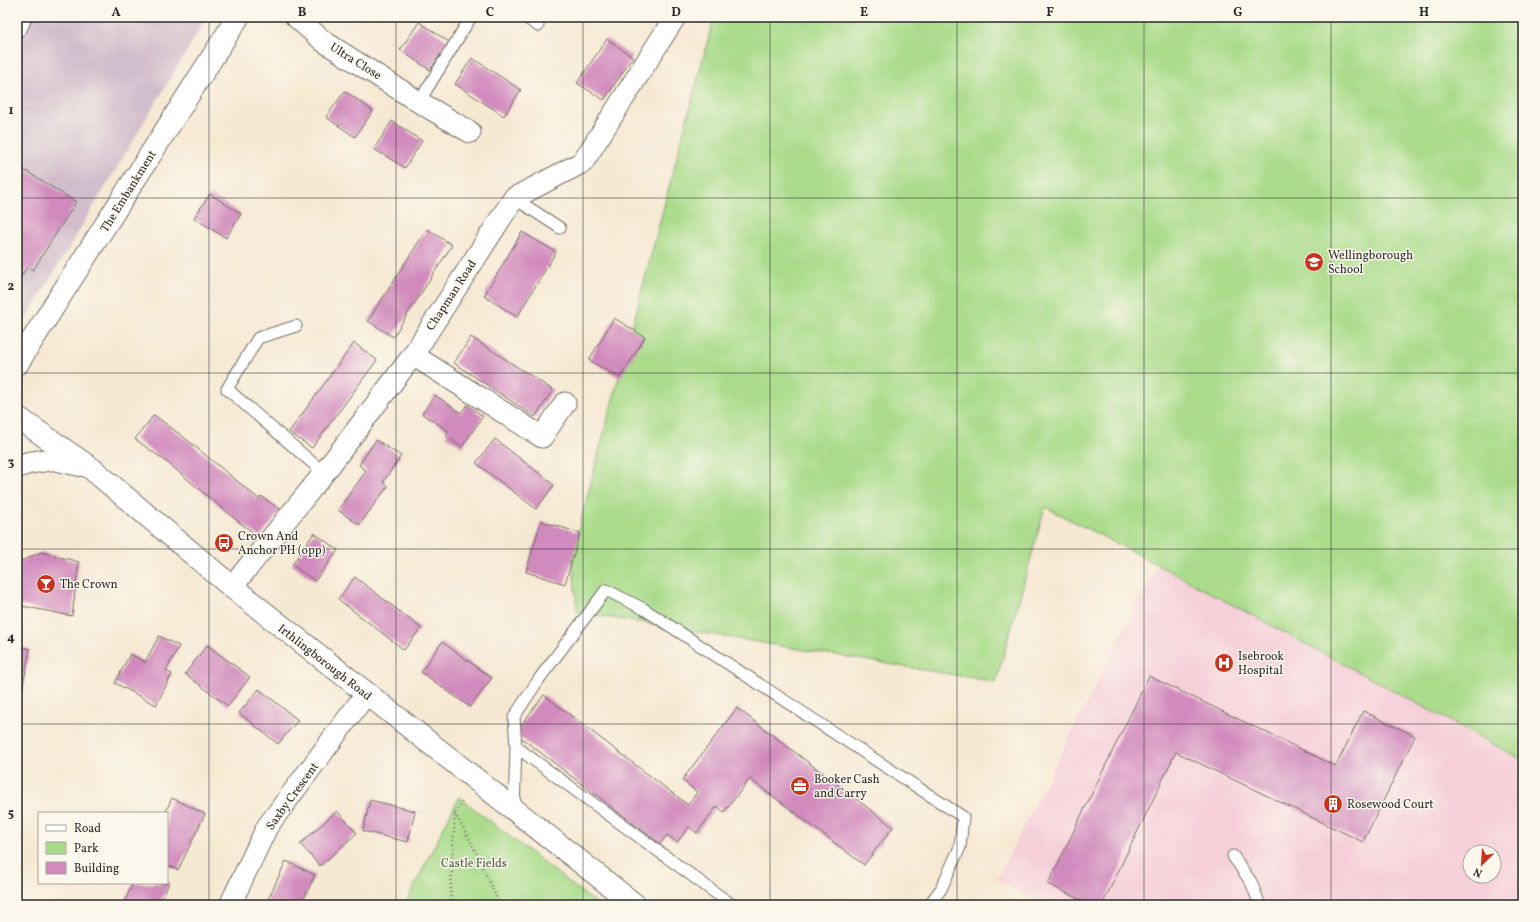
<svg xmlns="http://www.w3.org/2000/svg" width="1540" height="922" font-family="Vollkorn,serif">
<rect width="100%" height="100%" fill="#fbf7ec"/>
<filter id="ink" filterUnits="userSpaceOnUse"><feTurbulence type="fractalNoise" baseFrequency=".025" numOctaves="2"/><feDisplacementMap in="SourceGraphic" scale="8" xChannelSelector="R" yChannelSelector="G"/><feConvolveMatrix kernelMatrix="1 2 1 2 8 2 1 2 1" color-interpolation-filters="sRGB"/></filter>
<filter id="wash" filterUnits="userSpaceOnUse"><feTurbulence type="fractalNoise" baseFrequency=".012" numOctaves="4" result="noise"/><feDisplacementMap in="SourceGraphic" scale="16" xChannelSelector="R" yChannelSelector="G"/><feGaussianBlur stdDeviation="0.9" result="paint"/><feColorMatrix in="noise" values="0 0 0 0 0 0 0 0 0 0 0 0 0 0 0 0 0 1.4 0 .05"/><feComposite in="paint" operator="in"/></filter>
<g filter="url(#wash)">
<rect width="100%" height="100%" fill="#f6e9d3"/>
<path fill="#f6cfd9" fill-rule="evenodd" d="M1523 17V905H1042L997 879 1157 565ZM1470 852H1494V876H1470Z"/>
<path fill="#d1bdcb" d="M17 17H207L17 334Z"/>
<path fill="#aadc8b" stroke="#6a845b" d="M714 17H1523V760L1158 565 1045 507 996 682 577 612 572 554Z
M459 797 598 905H405Z"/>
<g id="blocks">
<path fill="#d18abd" d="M419 22 449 42 430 70 400 50Z
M607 39 633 57 604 100 577 83Z
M472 58 521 90 504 116 455 84Z
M345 91 373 111 355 137 326 117Z
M392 121 422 141 405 168 374 149Z
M21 168 76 202 33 270 27 267 17 283V174Z
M210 194 241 214 226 238 194 218Z
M427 229 452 245 393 337 368 321Z
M522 232 556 252 517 317 484 296Z
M614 318 645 337 620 378 589 360Z
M471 337 553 390 535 417 454 363Z
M354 343 377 360 312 448 289 432Z
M435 395 461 413 467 405 483 416 462 447 446 436 449 431 422 414Z
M154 415 186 439 259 499 261 496 281 510 260 537 240 523 168 463 135 439Z
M495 439 554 485 536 509 476 463Z
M376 440 401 456 383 482 388 486 359 525 338 510 366 471 359 465Z
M541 521 580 533 565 584 526 572Z
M314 533 338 550 315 581 292 565Z
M41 552 79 562 72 616 17 605V563Z
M355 577 421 628 404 650 338 599Z
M159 636 179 646 166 671 172 674 156 705 115 683 130 654 145 662Z
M442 642 492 678 470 707 421 672Z
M207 645 250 677 228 706 185 674Z
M17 646 30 649 21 696 17 695Z
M1149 676 1336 766 1363 711 1415 736 1363 842 1176 752 1102 905H1091L1048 884Z
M259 689 298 720 278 744 239 713Z
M544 695 688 805 697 792 682 780 737 708 893 827 864 865 750 779 724 812 717 806 697 833 689 827 677 842 667 835 660 844 515 733Z
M172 798 205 814 178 870 167 865V813H165Z
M370 800 415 811 408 842 363 831Z
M337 811 357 833 320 866 300 844Z
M286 861 315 875 301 905H269L266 904Z
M167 882 169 883 159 905H123L133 883H167Z"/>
</g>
</g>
<g filter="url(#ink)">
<use href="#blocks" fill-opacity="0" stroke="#726e66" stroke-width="1"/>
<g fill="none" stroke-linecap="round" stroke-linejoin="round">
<defs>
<path id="service" d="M525 17 538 26
M419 102 471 17
M514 198 560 228
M296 326 258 338 227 389 324 473
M516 747 732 905
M514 810 516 747 514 717 539 679 606 590 644 609 963 817 960 847 941 889 929 905
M1233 856 1251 882 1260 905"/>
<path id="minor" d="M296 17 323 41 419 102 470 132
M17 26 21 17
M413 355 542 437 565 403
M232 587 324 473 413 355 514 198 583 162 675 17
M230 905 267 827 366 694"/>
<path id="secondary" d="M17 364 238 17
M17 417 92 469 232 587 635 905
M17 467 28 463 54 459 80 465"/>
</defs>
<use href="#service" stroke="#726e66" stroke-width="13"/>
<use href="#minor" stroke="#726e66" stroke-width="23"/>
<use href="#secondary" stroke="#726e66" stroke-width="24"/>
<path stroke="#726e66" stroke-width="2.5" stroke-dasharray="1 3" stroke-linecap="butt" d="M455 814 470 840 500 905
M450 905 455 813 463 800"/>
<use href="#service" stroke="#fff" stroke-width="11"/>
<use href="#minor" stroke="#fff" stroke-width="21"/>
<use href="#secondary" stroke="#fff" stroke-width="22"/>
</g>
</g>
<path fill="none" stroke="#2b2b2b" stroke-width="1" stroke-opacity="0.55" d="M209 17V905M396 17V905M583 17V905M770 17V905M957 17V905M1144 17V905M1331 17V905M17 198H1523M17 373H1523M17 549H1523M17 724H1523"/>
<defs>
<symbol id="school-disc" viewBox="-11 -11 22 22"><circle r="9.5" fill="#c8321e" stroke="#fbf7ec"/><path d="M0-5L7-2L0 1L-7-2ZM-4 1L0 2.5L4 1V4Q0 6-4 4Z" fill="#fff"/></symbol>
<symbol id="bus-disc" viewBox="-11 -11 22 22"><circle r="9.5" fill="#c8321e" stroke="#fbf7ec"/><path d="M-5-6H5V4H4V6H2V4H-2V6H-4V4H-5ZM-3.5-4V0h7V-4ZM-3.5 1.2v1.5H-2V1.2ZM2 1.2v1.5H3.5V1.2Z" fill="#fff"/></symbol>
<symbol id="bar-disc" viewBox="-11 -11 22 22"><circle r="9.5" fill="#c8321e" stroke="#fbf7ec"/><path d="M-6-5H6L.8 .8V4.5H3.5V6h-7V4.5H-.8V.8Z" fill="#fff"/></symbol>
<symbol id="hospital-disc" viewBox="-11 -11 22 22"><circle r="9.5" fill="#c8321e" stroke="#fbf7ec"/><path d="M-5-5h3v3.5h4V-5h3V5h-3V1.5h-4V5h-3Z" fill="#fff"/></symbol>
<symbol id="office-disc" viewBox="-11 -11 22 22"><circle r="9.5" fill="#c8321e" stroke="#fbf7ec"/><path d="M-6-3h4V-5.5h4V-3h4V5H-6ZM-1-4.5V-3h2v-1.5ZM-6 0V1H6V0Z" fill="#fff"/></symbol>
<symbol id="building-disc" viewBox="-11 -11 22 22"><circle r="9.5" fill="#c8321e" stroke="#fbf7ec"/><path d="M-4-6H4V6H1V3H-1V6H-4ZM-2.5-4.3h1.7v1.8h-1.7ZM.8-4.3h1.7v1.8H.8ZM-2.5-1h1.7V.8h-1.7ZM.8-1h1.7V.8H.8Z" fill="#fff"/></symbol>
</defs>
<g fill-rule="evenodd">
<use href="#school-disc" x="1303" y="251" width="22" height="22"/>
<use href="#bus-disc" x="213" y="532" width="22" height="22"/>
<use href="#bar-disc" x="35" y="573" width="22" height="22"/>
<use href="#hospital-disc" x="1213" y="652" width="22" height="22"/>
<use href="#office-disc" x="789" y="775" width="22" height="22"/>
<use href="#building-disc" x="1322" y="793" width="22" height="22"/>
</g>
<g text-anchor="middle" stroke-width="3" stroke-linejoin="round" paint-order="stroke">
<g font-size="12" fill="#2b2b2b" stroke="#fbf7ec">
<text transform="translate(356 61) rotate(32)" y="4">Ultra Close</text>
<text transform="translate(128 191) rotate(-58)" y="4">The Embankment</text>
<text transform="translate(451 295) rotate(-57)" y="4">Chapman Road</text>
<text transform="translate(325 662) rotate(38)" y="4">Irthlingborough Road</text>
<text transform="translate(292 796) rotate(-54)" y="4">Saxby Crescent</text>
</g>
<g font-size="12" fill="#2b2b2b" stroke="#fbf7ec" text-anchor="start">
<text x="1328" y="259">Wellingborough<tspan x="1328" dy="14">School</tspan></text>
<text x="238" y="540">Crown And<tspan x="238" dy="14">Anchor PH (opp)</tspan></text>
<text x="60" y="588">The Crown</text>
<text x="1238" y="660">Isebrook<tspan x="1238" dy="14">Hospital</tspan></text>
<text x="814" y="783">Booker Cash<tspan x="814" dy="14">and Carry</tspan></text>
<text x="1347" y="808">Rosewood Court</text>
</g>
<g font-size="12" fill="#4b5743" stroke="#fbf7ec">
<text x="474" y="867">Castle Fields</text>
</g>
</g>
<rect width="1540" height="922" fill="none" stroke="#fbf7ec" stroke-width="44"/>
<rect x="38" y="812" width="130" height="72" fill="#fbf7ec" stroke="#a8a59f"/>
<rect x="46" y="825" width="20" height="6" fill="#ffffff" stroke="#a8a59f"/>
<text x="74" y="832" font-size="12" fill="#2b2b2b">Road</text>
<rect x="46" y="842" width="20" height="12" fill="#aadc8b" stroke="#a8a59f"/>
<text x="74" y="852" font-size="12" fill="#2b2b2b">Park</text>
<rect x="46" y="862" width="20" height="12" fill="#d18abd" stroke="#a8a59f"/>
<text x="74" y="872" font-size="12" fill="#2b2b2b">Building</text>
<g transform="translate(1482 864) rotate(205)"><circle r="19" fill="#fbf7ec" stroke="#a8a59f"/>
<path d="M0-3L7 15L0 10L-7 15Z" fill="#c8321e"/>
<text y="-6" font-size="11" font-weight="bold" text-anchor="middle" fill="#2b2b2b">N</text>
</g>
<rect x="22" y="22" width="1496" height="878" fill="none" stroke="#2b2b2b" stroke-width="1.5"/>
<g font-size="13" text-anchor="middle" font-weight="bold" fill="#2b2b2b">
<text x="116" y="16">A</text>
<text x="302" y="16">B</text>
<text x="490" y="16">C</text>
<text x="676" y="16">D</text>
<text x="864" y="16">E</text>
<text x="1050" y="16">F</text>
<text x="1238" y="16">G</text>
<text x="1424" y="16">H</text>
<text x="11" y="114">1</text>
<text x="11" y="290">2</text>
<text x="11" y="466">3</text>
<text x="11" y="641">4</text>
<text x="11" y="817">5</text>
</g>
</svg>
